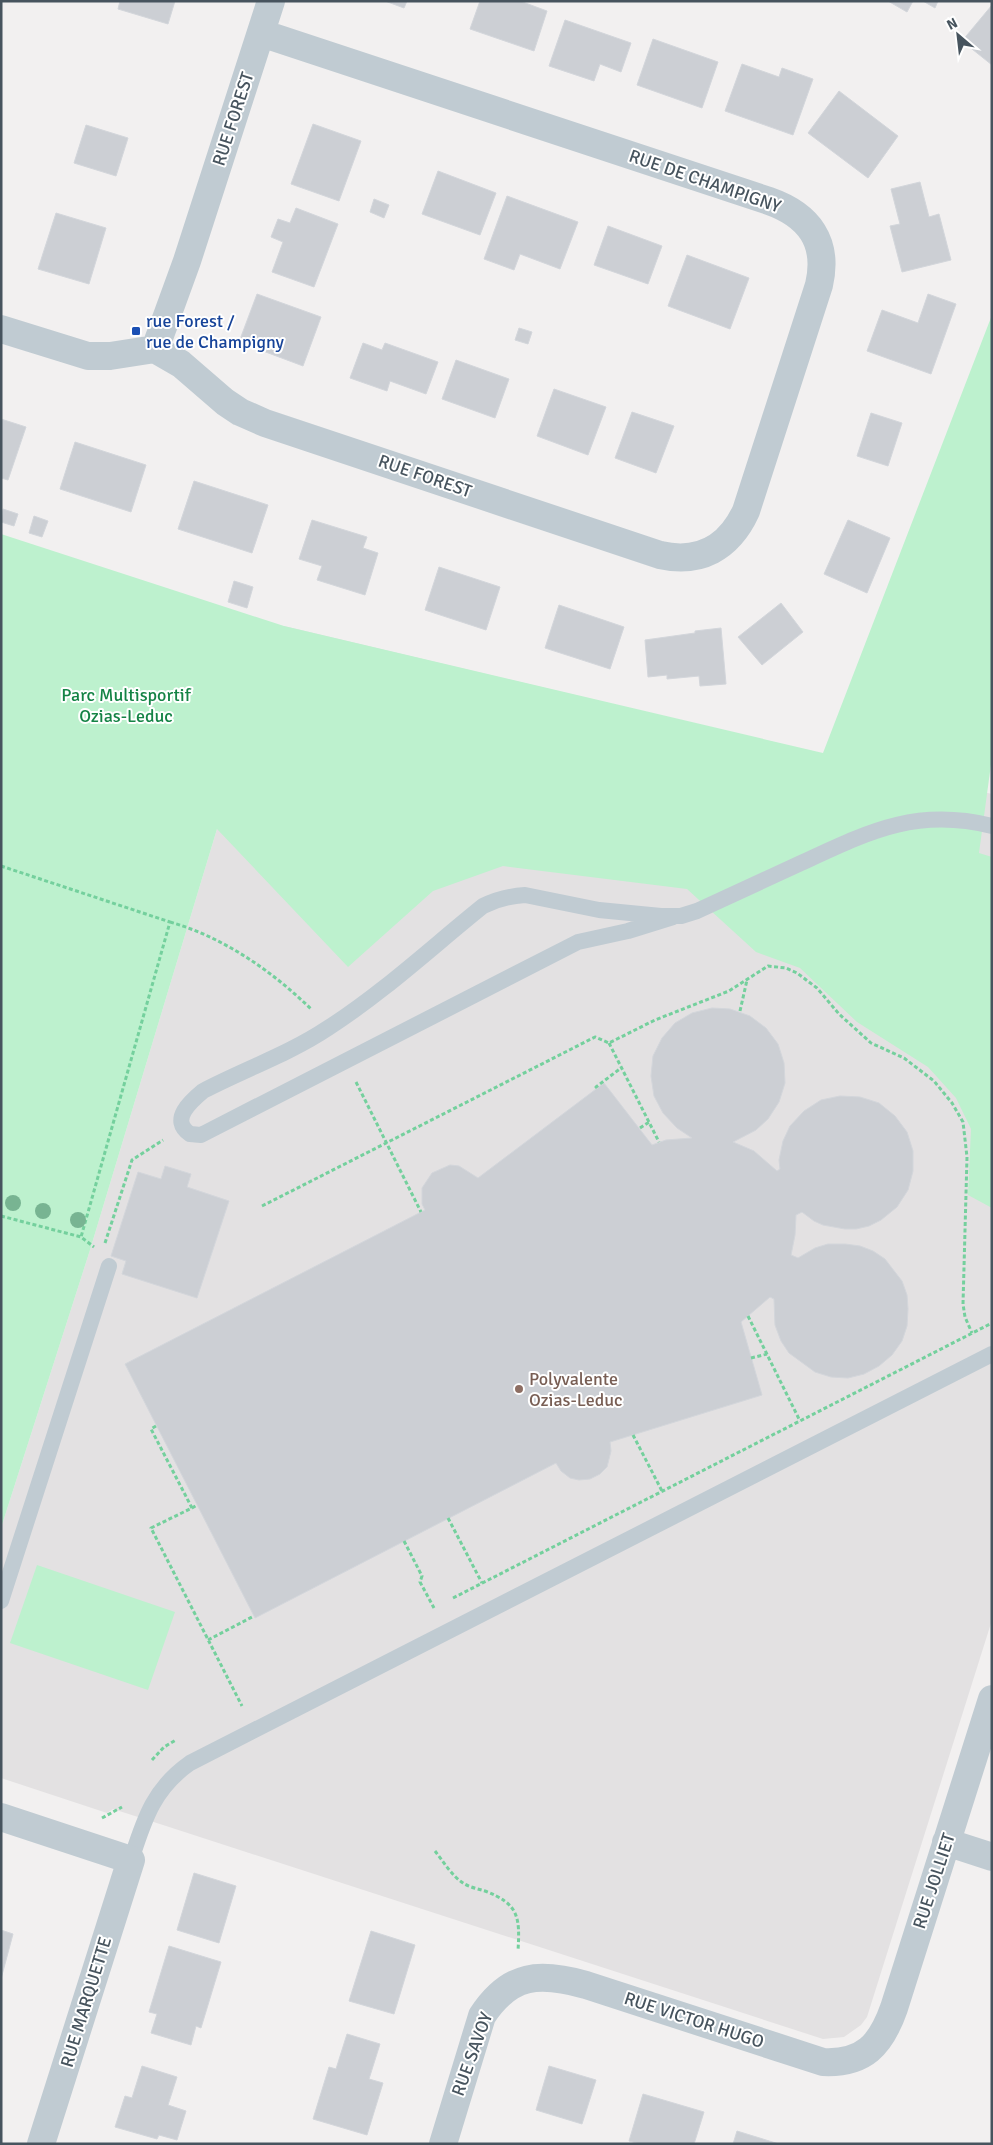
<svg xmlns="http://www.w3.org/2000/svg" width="993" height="2145" font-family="Signika,sans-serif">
<rect width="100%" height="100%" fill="#f2f0f0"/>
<path fill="#e3e1e2" d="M284 626 992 794V1620L867 2017 861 2025 844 2037 823 2039 163 1825 113 1809 107 1813 1 1778V1528L90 1250 217 829Z"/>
<path fill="#bdf1ce" d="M992 315V757L979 853 992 857V1208L968 1195 971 1129 956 1098 928 1067 857 1022 800 968 756 952 687 889 503 866 433 891 348 967 217 829 90 1250 1 1528V534L284 626 823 753Z
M37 1565 175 1612 148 1690 10 1643Z"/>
<path fill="#cccfd4" stroke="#d3d6db" d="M120 1H175L168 24 118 9Z
M385 1H407L404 8Z
M480 1H520L547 11 534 51 470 29Z
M888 1H913L907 12Z
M923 1H938L935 8Z
M992 5V65L962 41Z
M565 20 631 43 621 72 600 64 594 81 549 66Z
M653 39 718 62 702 108 637 85Z
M742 64 779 77 782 68 813 79 793 135 725 111Z
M839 91 898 136 868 178 808 133Z
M313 124 361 141 339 201 291 184Z
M86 125 128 138 116 176 74 163Z
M438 171 496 193 480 235 422 214Z
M920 182 929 217 939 214 951 260 902 272 890 226 900 224 891 189Z
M507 196 578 222 560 269 520 254 514 270 484 259Z
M374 199 389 205 384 218 370 212Z
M296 208 338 224 314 287 272 272 283 242 271 237 278 219 290 223Z
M56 213 106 228 89 284 38 269Z
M608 226 662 246 648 284 594 265Z
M687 255 749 278 730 329 668 306Z
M257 294 321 317 303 366 239 342Z
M928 294 956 304 931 374 867 351 882 310 918 323Z
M519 328 532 332 528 344 515 340Z
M363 343 382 350 385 343 438 362 426 394 390 381 387 391 350 378Z
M456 360 509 379 495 418 442 399Z
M554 389 606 407 588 455 537 436Z
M632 412 674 426 656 473 615 458Z
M871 413 902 423 888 466 857 456Z
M1 419 26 427 8 480 1 478Z
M75 442 146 465 131 512 60 489Z
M194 481 268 505 252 553 178 529Z
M3 509 18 514 14 526 1 522Z
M34 516 48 521 42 537 29 533Z
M312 520 367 537 363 548 378 553 365 595 317 580 322 566 299 559Z
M848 520 890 538 867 593 824 574Z
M439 567 500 587 486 630 425 610Z
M234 581 253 587 247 608 228 602Z
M781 603 803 632 762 665 738 637Z
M559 605 624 627 610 669 545 648Z
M721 628 726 684 700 686 699 676 667 679V675L648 677 645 640 695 633V631Z
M712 1008 730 1009 750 1016 766 1028 778 1044 784 1063 785 1083 779 1102 768 1119 756 1130 733 1142 754 1151 777 1171 780 1169 779 1160 783 1141 790 1126 804 1111 821 1100 840 1096 860 1097 879 1103 895 1116 907 1132 913 1151V1171L908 1190 897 1207 881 1220 869 1226 856 1229H845L823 1225 814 1221 802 1212 796 1215 795 1235 791 1255 798 1258 815 1248 828 1244H845L860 1246 873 1251 885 1259 902 1281 907 1295 908 1309 907 1326 902 1341 892 1355 879 1366 864 1374 848 1378 831 1377 815 1372 789 1353 781 1341 775 1325 774 1299 770 1297 741 1322 762 1395 610 1442 611 1451 607 1467 600 1474 590 1479 579 1480 570 1478 561 1471 556 1463 255 1618 125 1364 425 1210 422 1204V1188L432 1173 450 1165 459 1166 478 1178 604 1083 652 1145 666 1140 692 1138 677 1128 663 1113 654 1096 651 1076 653 1056 662 1038 675 1023 692 1013Z
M165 1166 191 1174 187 1187 229 1201 197 1298 122 1274 126 1261 111 1256 138 1172 161 1179Z
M194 1873 236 1886 219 1943 177 1930Z
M1 1930 13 1934 1 1979Z
M371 1931 415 1945 394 2014 349 2001Z
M169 1946 221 1962 201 2028 196 2026 191 2045 151 2033 157 2014 149 2012Z
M347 2034 380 2044 369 2079 383 2083 367 2135 313 2119 329 2067 336 2069Z
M142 2066 177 2077 168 2105 186 2111 177 2140 159 2135 157 2139 115 2127 125 2096 132 2098Z
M549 2066 596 2080 582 2124 536 2110Z
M643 2094 704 2112 694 2144H640L629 2141Z
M737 2131 779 2144H733Z"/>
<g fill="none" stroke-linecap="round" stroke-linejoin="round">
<path stroke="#74d09d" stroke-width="3" stroke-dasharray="4 2.5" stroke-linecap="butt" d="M1 866 170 922 81 1237
M170 922C223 937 272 971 311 1009
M740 1011 747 980
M609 1043 659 1142
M356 1082 421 1212
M597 1088 596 1087 621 1068
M640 1128 649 1122
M262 1206 595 1037 609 1043 655 1020 729 991 768 966 786 968 797 973 817 988 839 1014 871 1043 904 1058 934 1081 952 1103 963 1122 967 1157 963 1304 965 1317 972 1333
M1 1216 81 1237 94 1247
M105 1243 132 1160 163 1140
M748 1316 800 1421
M751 1358 767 1354
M156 1426 151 1429 192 1508 151 1528 242 1706
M633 1435 662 1491
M192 1508 197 1505
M448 1518 482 1583
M404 1541 422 1576 420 1582 434 1608
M453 1598 992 1323
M208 1640 254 1616
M152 1760 164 1747 176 1740
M102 1818 122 1807
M435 1851C443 1861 452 1876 463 1883 469 1887 478 1889 485 1891 519 1904 520 1917 518 1951"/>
<path stroke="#c0cbd2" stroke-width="16" d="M673 917 628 931 578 942 201 1135 190 1134C169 1120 191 1101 203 1091 245 1069 289 1054 328 1028 384 992 432 947 483 906 497 899 509 896 525 895L599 910 661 916H681L697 911C732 895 767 879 801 863 868 832 916 807 992 826
M1 1601 109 1266
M131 1860C144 1820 153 1789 190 1763L992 1354"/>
<path stroke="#c0cbd2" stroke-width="28" d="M1 329 88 356H110L155 349 181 364 225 402 240 412 265 423 660 555C700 564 729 548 746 511L819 285C829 242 809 215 769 201L261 33
M155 349 187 261 271 1
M1 1817 131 1860 41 2144
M946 1842 992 1857
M443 2144 482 2016C510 1973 540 1972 586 1985L823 2062C864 2064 881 2045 894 2008L992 1699"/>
</g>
<g fill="#78b492">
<circle cx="13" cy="1203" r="8"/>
<circle cx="43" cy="1211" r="8"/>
<circle cx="78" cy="1220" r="8"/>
</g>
<rect fill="#1a4fb4" stroke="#fff" stroke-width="2" x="131" y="326" width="10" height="10" rx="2.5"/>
<circle fill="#8d6e63" stroke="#fff" stroke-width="2" cx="519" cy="1389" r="5"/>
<g text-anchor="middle" stroke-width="4" stroke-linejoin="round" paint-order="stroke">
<g font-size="18" fill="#47545e" stroke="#fff">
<text transform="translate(233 119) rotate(-72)" y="6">RUE FOREST</text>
<text transform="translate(705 181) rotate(19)" y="6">RUE DE CHAMPIGNY</text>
<text transform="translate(425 476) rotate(19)" y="6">RUE FOREST</text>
<text transform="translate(934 1881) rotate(-72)" y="6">RUE JOLLIET</text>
<text transform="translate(86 2002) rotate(-73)" y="6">RUE MARQUETTE</text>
<text transform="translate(694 2020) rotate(18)" y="6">RUE VICTOR HUGO</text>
<text transform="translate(472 2054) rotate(-70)" y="6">RUE SAVOY</text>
</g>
<g font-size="18" fill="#164399" stroke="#fff" text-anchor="start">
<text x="146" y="327">rue Forest /<tspan x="146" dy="21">rue de Champigny</tspan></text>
</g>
<g font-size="18" fill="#148345" stroke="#fff">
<text x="126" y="701">Parc Multisportif<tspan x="126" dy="21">Ozias-Leduc</tspan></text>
</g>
<g font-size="18" fill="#785e54" stroke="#fff" text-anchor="start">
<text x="529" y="1385">Polyvalente<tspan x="529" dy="21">Ozias-Leduc</tspan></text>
</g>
</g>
<rect width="993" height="2145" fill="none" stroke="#47545e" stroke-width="5"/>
<g transform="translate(958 35) rotate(332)" stroke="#ffffff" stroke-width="4" paint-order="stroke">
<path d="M0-4L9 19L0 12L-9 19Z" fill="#47545e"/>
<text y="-8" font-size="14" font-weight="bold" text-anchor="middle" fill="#47545e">N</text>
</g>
</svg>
